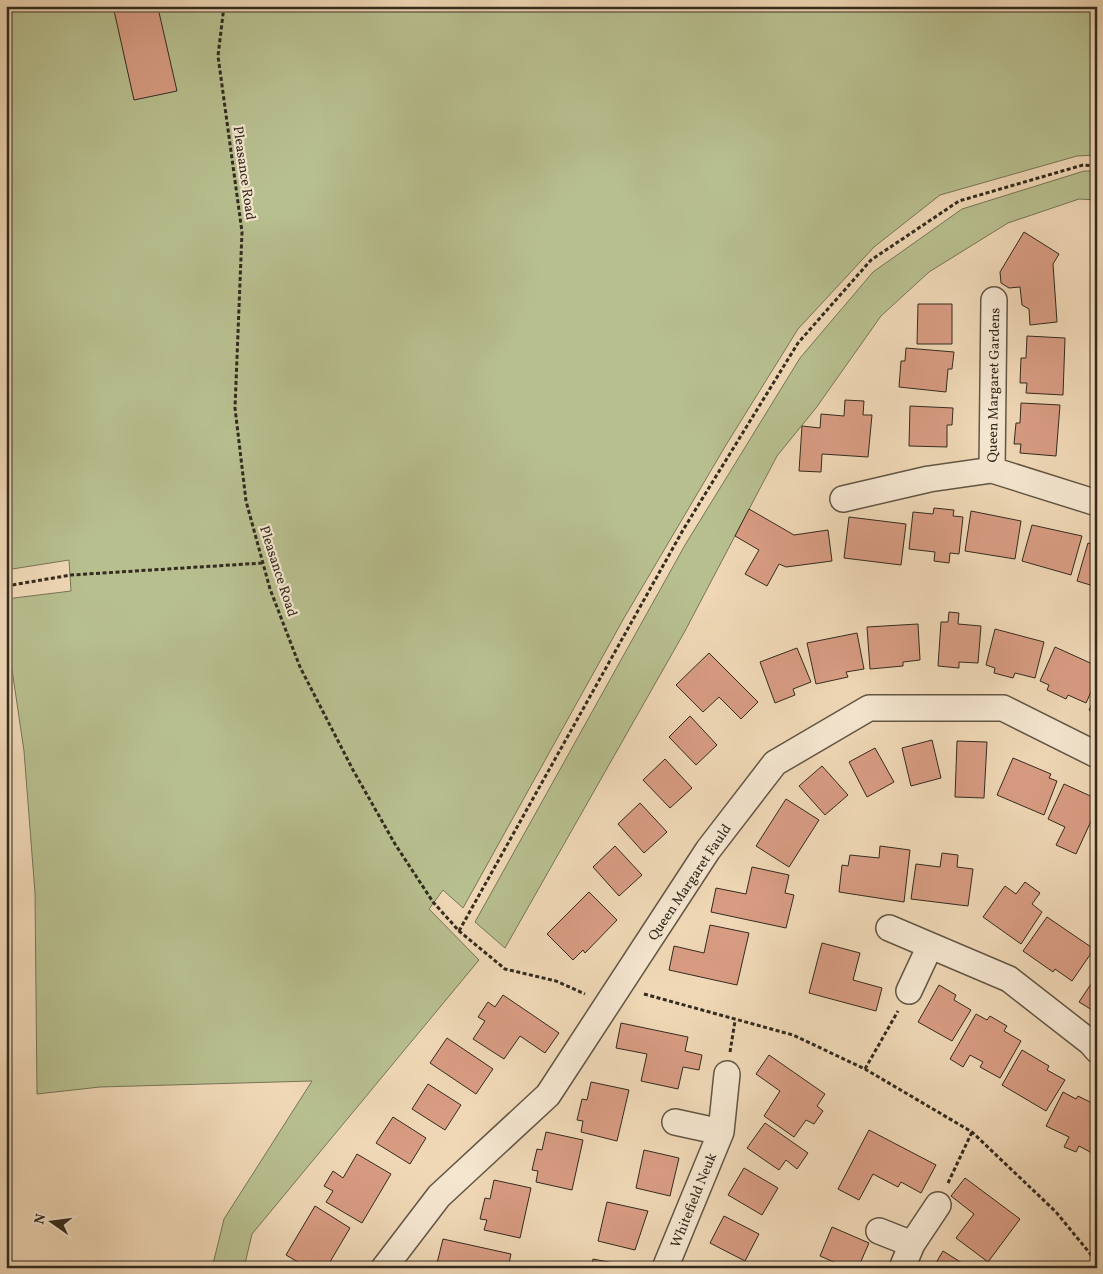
<svg xmlns="http://www.w3.org/2000/svg" width="1103" height="1274" font-family="Vollkorn,serif">
<rect width="100%" height="100%" fill="#f0d8b6"/>
<filter id="stains"><feTurbulence type="fractalNoise" baseFrequency=".004" numOctaves="4"/><feColorMatrix values="0 0 0 0 .2 0 0 0 0 .09 0 0 0 0 .02 0 0 0 .5 -.17"/></filter>
<radialGradient id="worn" r=".72"><stop offset=".6" stop-color="#630" stop-opacity="0"/><stop offset="1" stop-color="#630" stop-opacity=".3"/></radialGradient>
<path fill="#b8bf8f" stroke="#767557" d="M6 6H1097V155L1077 156 940 195 874 247 798 329 726 445 624 618 463 908 443 890 429 909 479 960 252 1234 244 1268H212L224 1219 312 1081 100 1087 37 1094 35 893 24 751 6 629V599L71 591 69 560 6 570Z
M1084 171H1097V200L1079 199 1008 223 929 272 881 316 816 408 777 456 685 631 505 948 475 922 685 545 800 358 873 272 962 209Z"/>
<path fill="#d89c83" stroke="#332b1f" d="M113 6H168L158 8 177 91 134 100Z
M1024 232 1059 254 1053 264 1057 322 1030 325 1029 309 1022 305 1020 287 1009 288 1001 283 1000 272Z
M918 304H952V344H917Z
M1027 336 1065 338 1063 395 1026 393 1027 383H1020L1021 358H1026Z
M906 348 954 352 952 369H948L946 392 899 387 901 361H905Z
M845 400 864 401 863 415H872L868 457 822 454 821 472 799 471 802 426 820 428 821 414 844 416Z
M1021 403 1060 405 1056 456 1020 453 1021 444H1014L1016 423H1020Z
M910 406 953 408 952 425H947V447L909 446Z
M934 508 954 510 953 516 963 517 959 554 950 553 949 563 934 561 935 552 909 549 913 512 933 514Z
M749 509 794 535 828 530 832 561 786 567 779 564 767 586 745 574 759 550 735 536Z
M971 511 1021 521 1015 559 965 551Z
M849 517 906 524 901 565 844 558Z
M1032 525 1082 536 1071 575 1022 561Z
M1088 543 1097 546V587L1077 581Z
M949 612 959 613 958 624 981 626 978 663 959 662V668L938 666 941 622H948Z
M918 624 920 660 903 662V666L870 669 867 627Z
M995 629 1044 642 1035 678 1015 673 1013 678 994 673 995 668 986 665Z
M857 633 864 669 846 672 848 677 816 684 807 643Z
M1055 647 1097 666V679L1086 703 1068 695 1066 699 1047 690 1049 685 1040 681Z
M797 648 811 682 793 689 795 695 775 703 760 662Z
M709 653 758 702 741 719 719 697 703 712 676 685Z
M1097 694V714L1089 710Z
M690 716 717 745 696 765 669 737Z
M932 740 941 778 911 786 902 748Z
M957 741 987 742 984 798 955 797Z
M875 748 894 782 867 797 849 762Z
M1013 758 1051 774 1049 778 1057 781 1044 815 997 795Z
M665 759 692 788 670 808 643 780Z
M822 766 848 795 825 815 799 786Z
M1064 784 1097 799V808L1076 854 1056 845 1065 827 1048 819Z
M786 799 819 820 789 867 756 846Z
M640 803 667 832 644 853 618 824Z
M615 846 642 875 619 896 593 867Z
M880 846 910 850 904 902 839 892 842 865 848 866 850 855 879 858Z
M942 853 958 855 957 867 973 869 968 906 911 899 916 864 940 867Z
M752 867 789 875 785 893 794 895 786 928 711 912 716 888 746 894Z
M1025 882 1040 893 1032 904 1042 912 1021 944 983 917 1005 886 1016 894Z
M589 892 617 920 585 953 583 950 573 960 547 934Z
M1047 917 1094 949 1072 981 1055 969 1053 972 1023 951Z
M710 925 749 933 737 985 669 970 674 946 704 953Z
M822 943 860 953 853 980 882 988 876 1011 809 993Z
M1097 975V1013L1079 1002Z
M939 985 956 995 954 1000 971 1010 952 1041 918 1022Z
M503 995 559 1033 545 1053 520 1036 504 1059 473 1039 485 1021 478 1017 488 1002 495 1007Z
M976 1014 987 1020 990 1016 1007 1026 1004 1031 1021 1041 1000 1078 980 1067 983 1062 970 1055 963 1067 950 1059Z
M621 1023 688 1037 685 1051 702 1055 699 1070 683 1067 678 1089 641 1081 647 1054 616 1048Z
M447 1038 493 1069 476 1094 430 1063Z
M1022 1050 1049 1066 1047 1070 1065 1080 1046 1111 1002 1085Z
M769 1055 825 1094 817 1106 823 1111 814 1124 806 1120 794 1137 764 1116 780 1091 756 1074Z
M591 1082 629 1090 617 1141 581 1132 583 1121 577 1120 582 1099 587 1100Z
M428 1084 461 1105 445 1130 412 1109Z
M1063 1092 1076 1099 1078 1096 1096 1105 1093 1111 1097 1113V1143L1092 1153 1079 1146 1076 1152 1064 1147 1069 1137 1046 1126Z
M393 1117 426 1138 410 1164 376 1143Z
M765 1123 808 1153 797 1169 786 1160 779 1170 747 1148Z
M869 1130 936 1165 921 1193 901 1182 898 1187 873 1174 859 1200 838 1189Z
M546 1132 583 1140 572 1190 536 1182 538 1171 532 1170 537 1149 542 1150Z
M644 1150 679 1158 670 1196 636 1188Z
M357 1154 391 1174 362 1223 326 1202 333 1191 324 1186 333 1171 343 1178Z
M744 1168 778 1188 762 1215 728 1195Z
M965 1178 1020 1219 988 1262 956 1238 974 1214 951 1196Z
M494 1180 531 1188 520 1238 484 1230 487 1220 480 1219 485 1198 490 1199Z
M607 1202 648 1211 635 1250 598 1241Z
M315 1206 350 1228 327 1267 324 1265 322 1268H308L286 1255Z
M724 1216 759 1234 745 1261 710 1243Z
M832 1227 869 1243 858 1268H848L820 1256Z
M443 1239 511 1254 508 1268H459L437 1263Z
M943 1251 970 1268H933Z
M593 1259 634 1267 591 1268Z"/>
<g fill="none" stroke-linecap="round" stroke-linejoin="round">
<defs>
<path id="minor" d="M992 470 994 300
M843 499 929 479 992 470 1097 503
M889 928 1009 979 1091 1043 1097 1050
M909 991 930 946
M675 1122 721 1132
M879 1231 912 1244
M384 1268 439 1196 548 1095 708 850 775 763 869 708H1003L1097 755
M665 1268 721 1132 727 1074
M902 1268 912 1244 938 1205"/>
</defs>
<use href="#minor" stroke="#625645" stroke-width="28"/>
<path stroke="#332b1f" stroke-width="3" stroke-dasharray="4 2.5" stroke-linecap="butt" d="M224 6 218 56 242 232 235 408 246 501 270 589 300 667 353 770 395 844 433 902 459 931 505 969 556 981 585 994
M6 586 71 575 263 563
M459 931 683 530 798 343 871 260 959 201 1083 165 1097 166
M644 994 793 1035 865 1069 972 1132 1056 1212 1097 1262
M730 1052 735 1021
M865 1069 898 1011
M948 1183 972 1132"/>
<use href="#minor" stroke="#f5e6d0" stroke-width="25"/>
</g>
<g text-anchor="middle" stroke-width="4.5" stroke-linejoin="round" paint-order="stroke">
<g font-size="14" fill="#332b1f" stroke="#f5e6d0">
<text transform="translate(245 173) rotate(82)" y="5">Pleasance Road</text>
<text transform="translate(993 385) rotate(-89)" y="5">Queen Margaret Gardens</text>
<text transform="translate(279 571) rotate(72)" y="5">Pleasance Road</text>
<text transform="translate(689 882) rotate(-56)" y="5">Queen Margaret Fauld</text>
<text transform="translate(693 1200) rotate(-68)" y="5">Whitefield Neuk</text>
</g>
</g>
<rect width="1103" height="1274" fill="none" stroke="#f0d8b6" stroke-width="25"/>
<rect x="8" y="8" width="1088" height="1259" fill="none" stroke="#332b1f" stroke-width="2.5"/>
<rect x="12" y="12" width="1078" height="1249" fill="none" stroke="#332b1f"/>
<g transform="translate(52 1222) rotate(284)" stroke="#f5e6d0" stroke-width="4" paint-order="stroke">
<path d="M0-4L9 19L0 12L-9 19Z" fill="#332b1f"/>
<text y="-8" font-size="14" font-weight="bold" text-anchor="middle" fill="#332b1f">N</text>
</g>
<rect width="100%" height="100%" filter="url(#stains)"/>
<rect width="100%" height="100%" fill="url(#worn)"/>
</svg>
